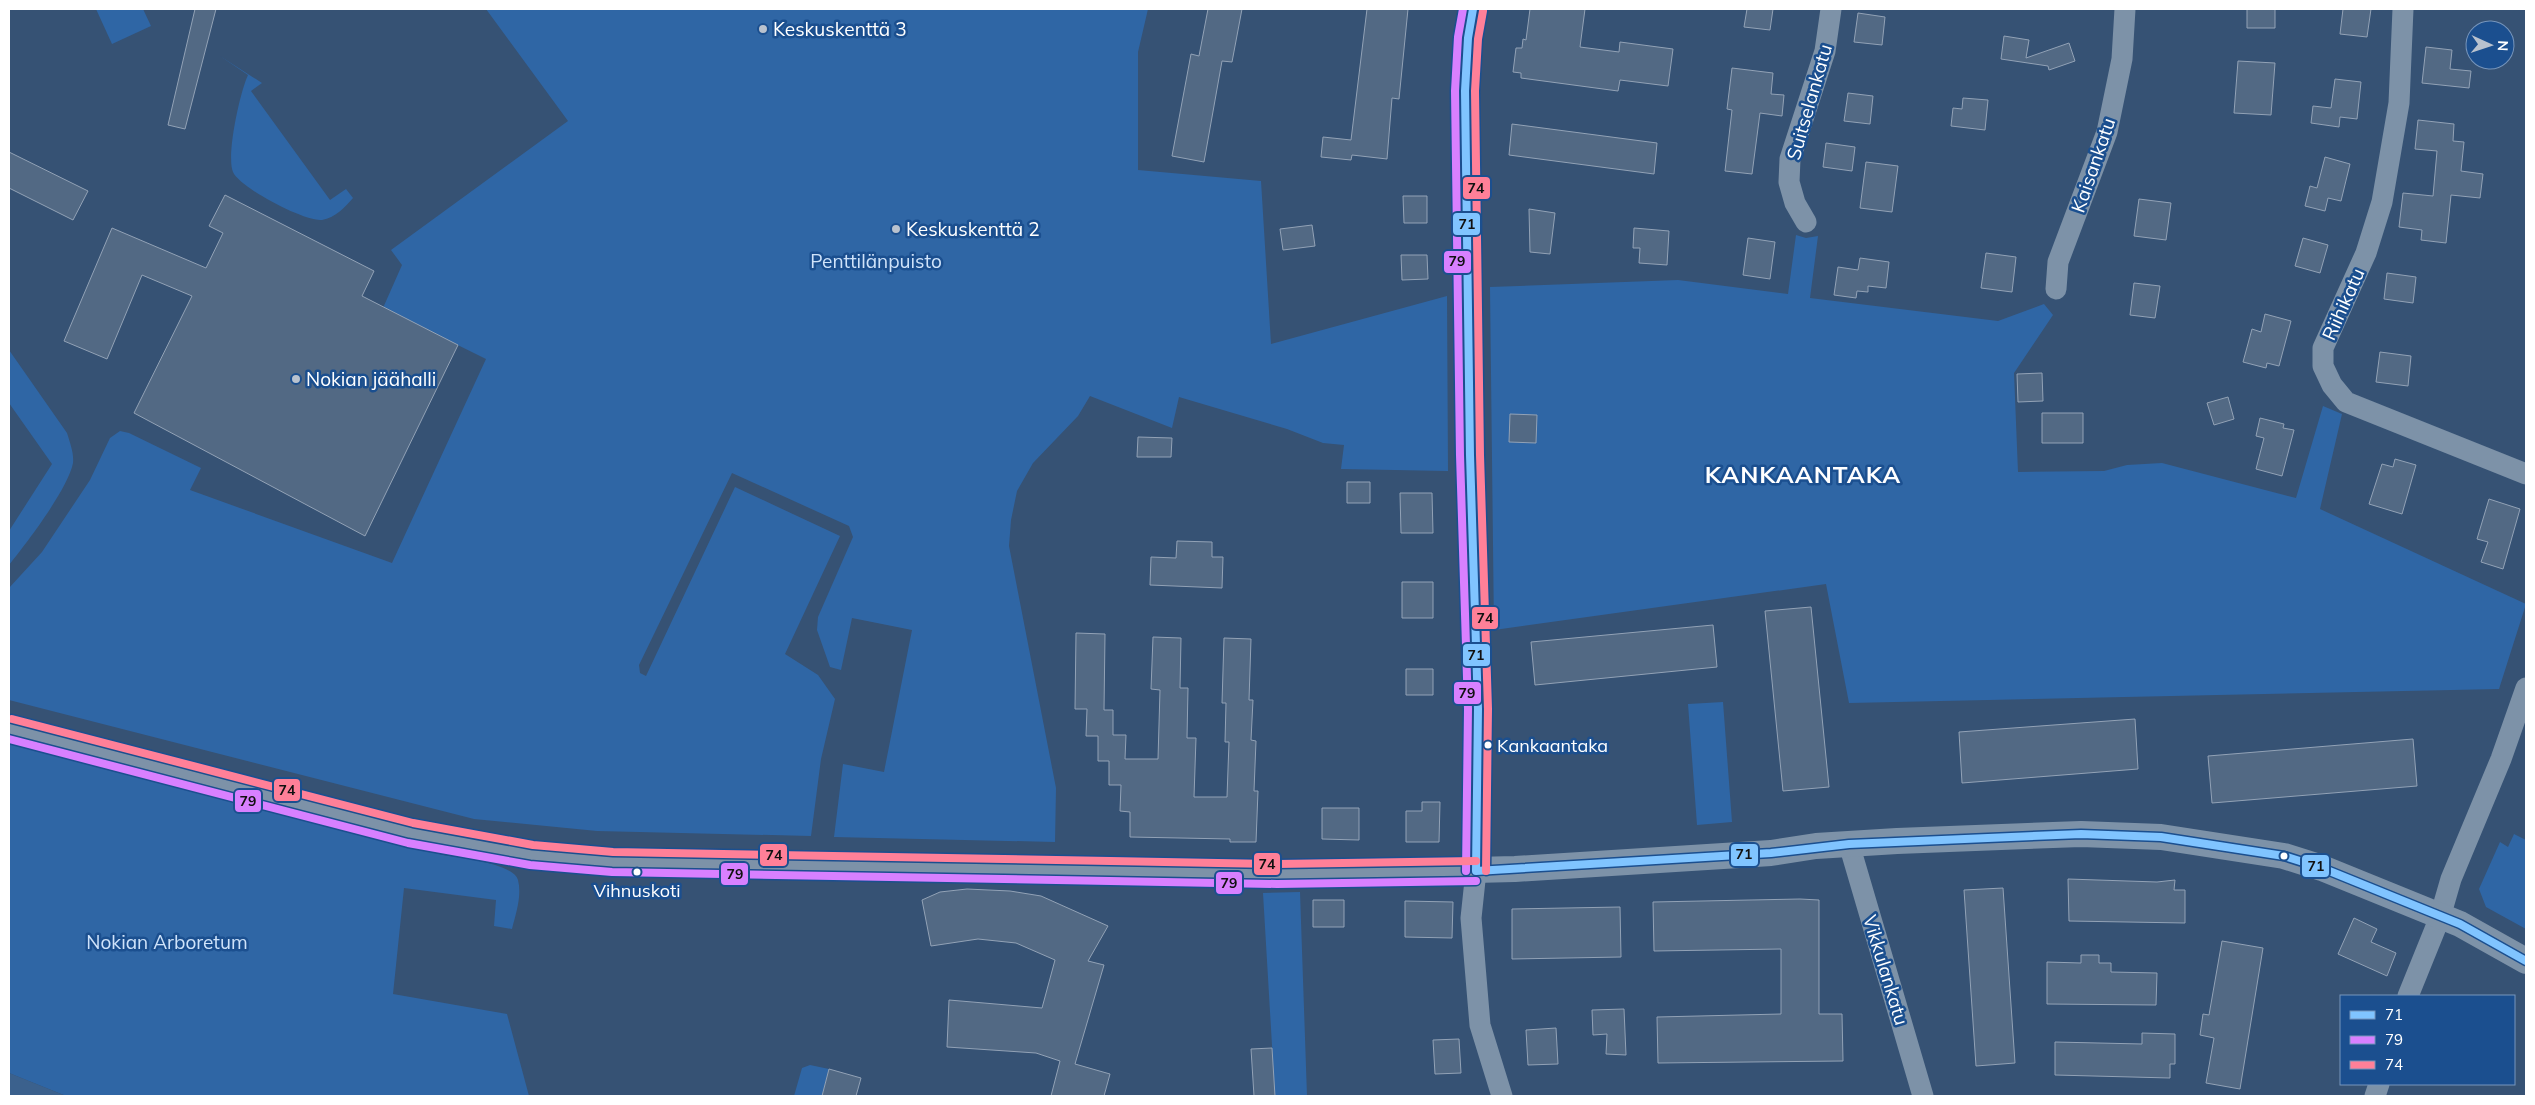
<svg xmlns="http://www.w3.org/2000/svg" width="2535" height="1105" font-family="Mulish,sans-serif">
<rect width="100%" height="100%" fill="#365274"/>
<path fill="#2f66a5" d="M96 9H143L151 26 112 44Z
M486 9H1148L1138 52V170L1261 181 1271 344 1447 296 1448 471 1341 469 1344 445 1323 443 1287 429 1179 397 1172 428 1090 396 1078 416 1033 463 1017 491 1011 520 1009 546 1056 788 1055 842 834 837 843 764 884 772 912 630 852 618 841 670 830 667 817 630 818 617 853 537 849 526 732 473 639 665 640 673 646 676 735 487 840 536 785 654 818 675 835 699 821 759 811 836 597 831 474 819 9 700V588L42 552 90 480 110 438 120 431 129 433 201 468 190 490 392 563 486 359 383 308 402 265 391 250 568 121Z
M220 56 262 83 251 91 330 200 346 189 353 198C345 207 335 218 322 220 305 222 240 188 233 172 226 156 240 92 248 75Z
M1796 235 1806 238 1818 236 1810 298 1998 321 2044 304 2053 315 2014 373 2018 472 2104 471 2127 465 2162 463 2296 498 2323 406 2342 414 2320 509 2526 604 2499 689 1849 703 1826 584 1494 630 1490 287 1678 280 1788 294Z
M9 350 67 433C70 443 74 453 73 463 68 489 26 544 9 565V531L52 464 9 403Z
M1723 702 1732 822 1697 825 1688 704Z
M9 742 443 855C460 858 513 863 518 880 522 896 516 913 512 929L494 926 496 900 404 888 393 994 507 1014 529 1096H66L9 1073Z
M2514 834 2526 840V929L2486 907 2479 889 2500 842 2508 847Z
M1300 892 1307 1096H1275L1263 893Z
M810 1065 829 1069 822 1096H794L802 1068Z"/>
<path fill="#3b618d" d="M9 1073 66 1096H9Z"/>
<path fill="#526984" stroke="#92a2b6" d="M195 9H216L185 129 168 125Z
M1208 9H1242L1232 62 1222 61 1204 162 1172 156 1191 54 1199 56Z
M1367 9H1408L1399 99 1392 98 1387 159 1352 155 1351 160 1321 157 1323 137 1351 140Z
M1530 9H1585L1580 47 1619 52 1620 42 1673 49 1668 86 1620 80 1618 91 1521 78V73L1513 72 1516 48H1522L1523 39 1526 40Z
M1747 9H1773L1770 30 1744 27Z
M2247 9H2275V28H2247Z
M2343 9H2371L2367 37 2340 34Z
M1858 13 1885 17 1882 45 1854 42Z
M2004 36 2029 40 2026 58 2069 43 2075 61 2049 70 2048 66 2001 59Z
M2426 47 2452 50 2450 69 2471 71 2469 88 2422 83Z
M2238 61 2275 63 2271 115 2234 113Z
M1732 68 1773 73 1771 94 1784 95 1782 116 1760 113 1752 174 1725 171 1732 110 1727 109Z
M2335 79 2361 82 2357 119 2340 117 2339 127 2311 123 2313 106 2331 108Z
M1848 93 1873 96 1870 124 1844 121Z
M1963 98 1988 100 1985 130 1951 126 1953 108 1962 109Z
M2418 120 2454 124 2453 141 2464 142 2461 171 2483 174 2480 198 2451 195 2446 243 2421 240 2422 230 2399 227 2403 193 2433 196 2437 151 2415 149Z
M1512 124 1657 143 1654 174 1509 155Z
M1826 143 1855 147 1852 171 1823 167Z
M9 152 88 191 73 220 9 188Z
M2325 157 2350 164 2341 201 2328 198 2325 211 2305 206 2310 186 2317 188Z
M1866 162 1898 166 1892 212 1860 208Z
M225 195 374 271 362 296 458 345 365 536 134 413 192 296 142 275 107 359 64 341 112 228 206 268 223 233 209 226Z
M1403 196H1427V223H1404Z
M2139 199 2171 203 2166 240 2134 236Z
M1529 209 1555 213 1550 254 1530 252Z
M1312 225 1315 246 1283 250 1280 229Z
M1634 228 1669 231 1667 265 1639 263 1640 248H1633Z
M1748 238 1775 242 1770 279 1743 275Z
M2303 238 2328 245 2320 273 2295 266Z
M1986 253 2016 257 2012 292 1981 288Z
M1401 255H1427L1428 279 1402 280Z
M1860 258 1889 262 1886 288 1868 286V292L1857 291 1856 298 1834 295 1838 267 1858 270Z
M2387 273 2416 277 2413 303 2384 299Z
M2134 283 2160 286 2155 318 2130 315Z
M2265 314 2291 321 2279 366 2267 363 2266 368 2243 362 2252 329 2261 332Z
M2380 352 2411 356 2408 386 2376 382Z
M2042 373 2043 401 2018 402 2017 374Z
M2228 397 2234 419 2214 425 2207 403Z
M2042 413H2083V443H2042Z
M1510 414 1537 415 1536 443 1509 442Z
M2260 418 2284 424 2283 428 2294 430 2282 476 2256 469 2264 438 2256 436Z
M1138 437 1172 438 1171 457H1137Z
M2395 459 2416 465 2402 514 2369 504 2382 464 2393 467Z
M1347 482H1370V503H1347Z
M1400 493H1432L1433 533H1401Z
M2489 499 2520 509 2503 569 2481 562 2488 542 2477 539Z
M1177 541 1212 542V557H1223L1222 588 1150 585 1151 557 1176 558Z
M1402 582H1433V618H1402Z
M1811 607 1829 787 1783 791 1765 611Z
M1713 625 1717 667 1535 685 1531 642Z
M1076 633 1105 634 1104 710H1113V735H1126L1125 759H1158L1160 690 1151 689 1153 637 1181 638 1180 688H1188L1187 738H1196L1194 797H1227L1229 742H1225L1226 703H1222L1224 638 1251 639 1249 700H1253L1251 740 1256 741 1254 791H1258L1256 842H1230V839L1130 837V812L1120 811 1121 785H1109V761H1098V736H1086L1087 709H1075Z
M1406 669H1433V695H1406Z
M2135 719 2138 769 1962 783 1959 732Z
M2413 739 2417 786 2212 803 2208 756Z
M1422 802H1440L1439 842H1406V811H1422Z
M1322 808H1359V840L1322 839Z
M2068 879 2157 882 2175 880 2174 890H2185V923L2069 921Z
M2003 888 2015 1063 1976 1066 1964 890Z
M967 889 1010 891 1041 896 1108 926 1088 961 1104 965 1075 1064 1110 1074 1104 1096H1051L1060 1061 1036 1053 947 1047 949 1000 1042 1008 1055 960 1016 943 978 939 931 946 922 900 940 892Z
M1800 899 1819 900V1014H1842L1843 1061 1658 1063 1657 1017 1781 1014V949L1654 951 1653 902Z
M1313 900H1344V927H1313Z
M1405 901 1453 902 1452 938 1405 937Z
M1620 907 1621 957 1512 959V909Z
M2354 918 2377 929 2371 942 2396 953 2387 976 2338 954Z
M2222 941 2263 948 2240 1089 2206 1083 2214 1038 2200 1035 2203 1014 2209 1015Z
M2081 955H2099V963H2111V972L2157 973 2156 1005 2047 1004V962L2081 963Z
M1624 1009 1626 1055 1606 1054 1607 1034 1593 1035 1592 1010Z
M1556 1028 1558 1064 1528 1065 1526 1030Z
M2142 1033 2175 1034V1064H2170V1078L2055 1075V1042L2142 1044Z
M1459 1039 1461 1073 1435 1074 1433 1040Z
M1272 1048 1275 1096H1254L1251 1049Z
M829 1069 861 1078 856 1096H822Z"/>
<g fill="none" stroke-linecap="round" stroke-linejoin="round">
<path stroke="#7d92a8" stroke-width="21" d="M1473 9 1468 38 1465 91 1470 455 1478 709 1476 871 1471 918 1480 1025 1502 1096
M2403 9 2399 103 2382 202 2366 253 2323 348V366L2332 385 2346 402 2526 474
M1806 222 1795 203 1789 182 1790 159 1825 51 1831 9
M2056 289 2058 262 2107 132 2122 59 2125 9
M1849 844 1923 1096
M2408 996 2440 917 2451 879 2501 759 2526 688
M2375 1096 2379 1084"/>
<path stroke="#7d92a8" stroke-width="26" d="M9 729 411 833 532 855 612 862 1310 874 1515 869 1771 853 1816 846 1897 841 2081 834 2161 837 2284 856 2322 868 2460 924 2526 961"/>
<defs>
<path id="bus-1" d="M1473 9 1468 38 1465 91 1470 455 1478 709 1476 871
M1476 871 1771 853 1849 844 2081 834 2161 837 2284 856 2322 868 2460 924 2526 961"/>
<path id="bus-2" d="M1463 9 1458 37 1455 91 1460 455 1468 709 1466 871
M9 739 408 843 530 865 612 872 1277 884 1476 881"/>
<path id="bus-3" d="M1483 11 1478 39 1475 91 1480 455 1488 709 1486 871
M12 719 413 823 533 845 613 852 1277 864 1476 861"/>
</defs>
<use href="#bus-1" stroke="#1b4f8f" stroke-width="11"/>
<use href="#bus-2" stroke="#1b4f8f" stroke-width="11"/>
<use href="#bus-3" stroke="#1b4f8f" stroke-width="11"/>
<use href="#bus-1" stroke="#80c4ff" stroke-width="8"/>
<use href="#bus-2" stroke="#d880ff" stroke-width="8"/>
<use href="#bus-3" stroke="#ff8098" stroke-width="8"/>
</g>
<g fill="#b9c2ce" stroke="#1b4f8f" stroke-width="2">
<circle cx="763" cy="29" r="5"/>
<circle cx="896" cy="229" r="5"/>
<circle cx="296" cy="379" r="5"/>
</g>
<g fill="#fff" stroke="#1b4f8f" stroke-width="2">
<circle cx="1488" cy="745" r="4.5"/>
<circle cx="2284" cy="856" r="4.5"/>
<circle cx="637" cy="872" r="4.5"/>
</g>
<g text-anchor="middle" stroke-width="5" stroke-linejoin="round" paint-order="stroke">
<g font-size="18" fill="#fff" stroke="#1b4f8f" text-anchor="start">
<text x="1497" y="752">Kankaantaka</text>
<text x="637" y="897" text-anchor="middle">Vihnuskoti</text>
</g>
<g font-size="19" fill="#fff" stroke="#1b4f8f" text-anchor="start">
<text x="773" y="36">Keskuskenttä 3</text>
<text x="906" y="236">Keskuskenttä 2</text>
<text x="306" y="386">Nokian jäähalli</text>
</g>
<g font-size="19" fill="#fff" stroke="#1b4f8f">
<text transform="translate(1809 102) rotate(-74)" y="7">Suitselankatu</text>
<text transform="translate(2093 165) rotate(-71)" y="7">Kaisankatu</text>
<text transform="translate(2343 304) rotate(-66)" y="7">Riihikatu</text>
<text transform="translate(1886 970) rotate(73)" y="7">Vikkulankatu</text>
</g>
<g font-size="19" fill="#cfe3fa" stroke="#1b4f8f">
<text x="876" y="268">Penttilänpuisto</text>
<text x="167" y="949">Nokian Arboretum</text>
</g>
<g font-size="24" font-weight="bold" letter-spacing="1" fill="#fff" stroke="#1b4f8f">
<text x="1803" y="483">KANKAANTAKA</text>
</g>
</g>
<g stroke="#1b4f8f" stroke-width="2">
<rect x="1462" y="176" width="29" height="24" rx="5" fill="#ff8098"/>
<rect x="1452" y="212" width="29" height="24" rx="5" fill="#80c4ff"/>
<rect x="1443" y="250" width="29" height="24" rx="5" fill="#d880ff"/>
<rect x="1471" y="606" width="28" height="24" rx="5" fill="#ff8098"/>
<rect x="1462" y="643" width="29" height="24" rx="5" fill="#80c4ff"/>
<rect x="1453" y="681" width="29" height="24" rx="5" fill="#d880ff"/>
<rect x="273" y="778" width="28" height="24" rx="5" fill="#ff8098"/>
<rect x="234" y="789" width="28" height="24" rx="5" fill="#d880ff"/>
<rect x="1730" y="843" width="29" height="24" rx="5" fill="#80c4ff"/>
<rect x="759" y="843" width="29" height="24" rx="5" fill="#ff8098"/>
<rect x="1253" y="852" width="28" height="24" rx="5" fill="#ff8098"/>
<rect x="2301" y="854" width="29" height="24" rx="5" fill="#80c4ff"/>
<rect x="720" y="862" width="29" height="24" rx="5" fill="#d880ff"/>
<rect x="1215" y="871" width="28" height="24" rx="5" fill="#d880ff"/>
</g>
<g font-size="14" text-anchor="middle" font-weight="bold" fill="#111">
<text x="1476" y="193">74</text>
<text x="1467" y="229">71</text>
<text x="1457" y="266">79</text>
<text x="1485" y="623">74</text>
<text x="1476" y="660">71</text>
<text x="1467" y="698">79</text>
<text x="287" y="795">74</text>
<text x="248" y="806">79</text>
<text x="1744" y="859">71</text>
<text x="774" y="860">74</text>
<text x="1267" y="869">74</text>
<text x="2316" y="871">71</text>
<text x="735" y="879">79</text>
<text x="1229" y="888">79</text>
</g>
<rect width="2535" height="1105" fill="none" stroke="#ffffff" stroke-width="20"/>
<rect x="2340" y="995" width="175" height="90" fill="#1b4f8f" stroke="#7695bc"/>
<rect x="2350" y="1011" width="25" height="8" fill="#80c4ff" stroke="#7695bc"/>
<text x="2385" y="1020" font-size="15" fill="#ffffff">71</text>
<rect x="2350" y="1036" width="25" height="8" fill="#d880ff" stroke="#7695bc"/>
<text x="2385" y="1045" font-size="15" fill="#ffffff">79</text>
<rect x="2350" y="1061" width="25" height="8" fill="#ff8098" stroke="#7695bc"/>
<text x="2385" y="1070" font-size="15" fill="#ffffff">74</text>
<g transform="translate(2490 45) rotate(93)"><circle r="24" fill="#1b4f8f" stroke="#7695bc"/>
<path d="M0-4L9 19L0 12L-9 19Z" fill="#b9c2ce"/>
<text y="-8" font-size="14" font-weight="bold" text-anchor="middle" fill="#ffffff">N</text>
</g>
</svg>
